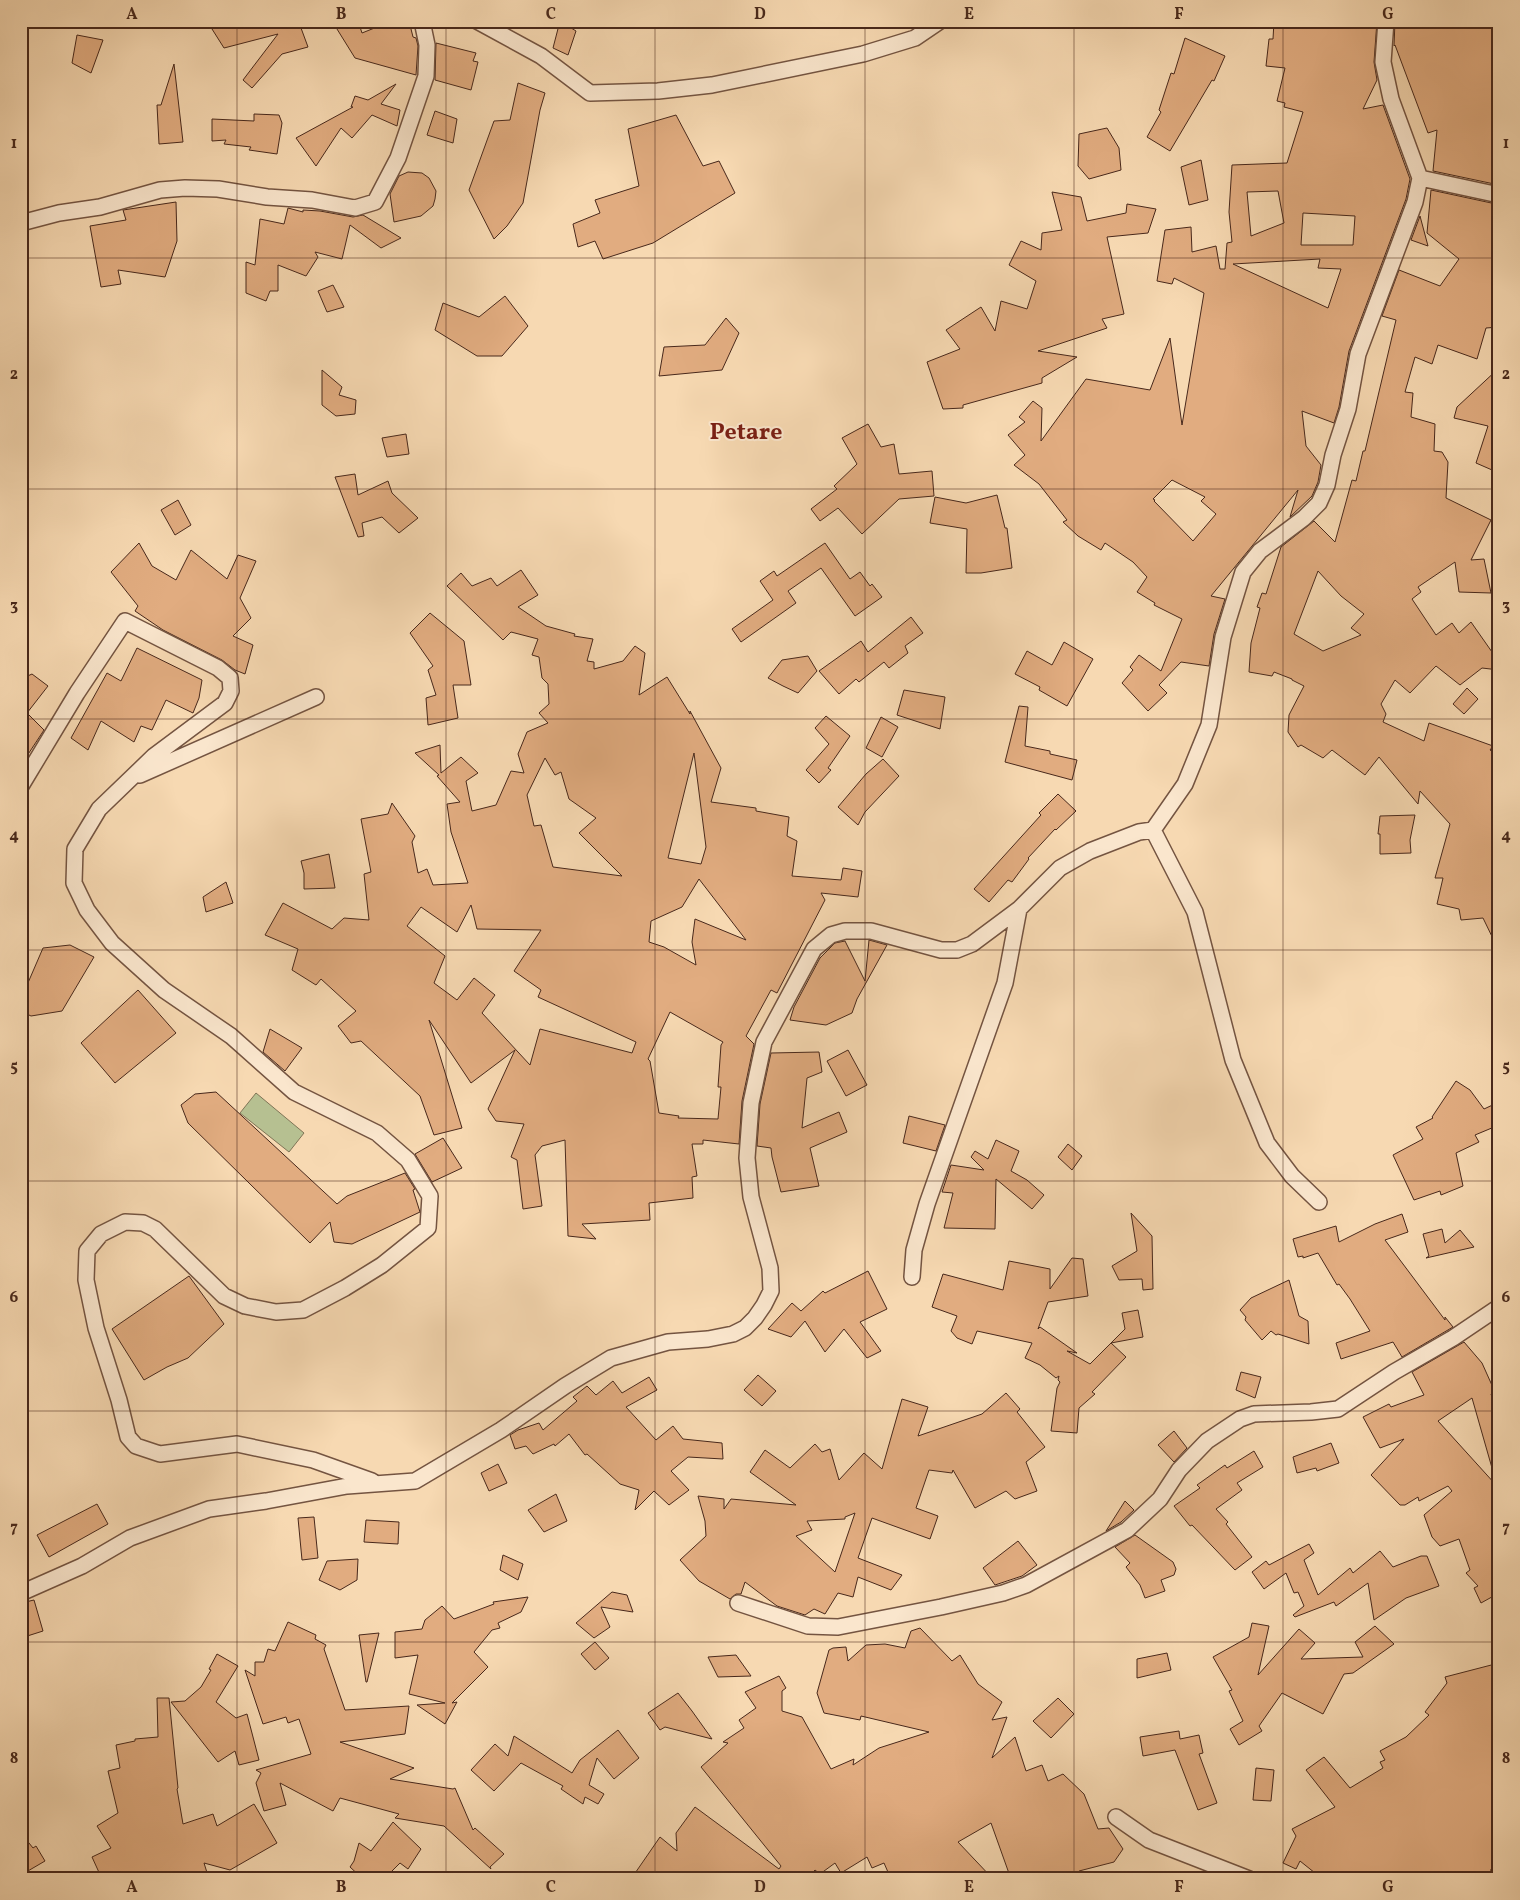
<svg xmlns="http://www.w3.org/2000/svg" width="1520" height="1900" font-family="Vollkorn,serif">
<rect width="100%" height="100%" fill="#f7d9b2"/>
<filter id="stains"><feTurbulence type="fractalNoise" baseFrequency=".004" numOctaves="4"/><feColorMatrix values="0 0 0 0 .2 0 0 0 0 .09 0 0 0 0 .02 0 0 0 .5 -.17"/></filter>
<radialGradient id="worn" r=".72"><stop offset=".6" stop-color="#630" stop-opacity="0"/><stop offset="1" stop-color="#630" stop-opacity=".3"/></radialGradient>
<path fill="#b6c091" stroke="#7f7456" d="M256 1093 304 1133 289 1152 240 1113Z"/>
<path fill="#e1ac80" stroke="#48281b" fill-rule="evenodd" d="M225 21H306V27L301 28 308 47 282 54 252 88 243 80 278 34 224 48 212 29Z
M332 21H358L362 33 392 21H409L413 37 416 38 418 46 416 75 355 58Z
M560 21 576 31 568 55 553 48Z
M1274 21H1327V23L1357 24V21H1377L1374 62 1377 80 1363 109 1383 105 1410 179 1406 199 1349 351 1339 407 1334 423 1302 411 1306 446 1321 465 1318 482 1312 496 1290 517 1298 490 1211 596 1225 599 1214 634 1209 666 1181 662 1159 685 1167 693 1148 711 1122 683 1133 670 1130 667 1139 655 1161 671 1182 619 1154 605 1155 603 1137 592 1147 577 1133 562 1105 543 1101 550 1078 536 1063 522 1067 520 1039 484 1014 465 1025 455 1008 435 1025 422 1019 417 1033 401 1042 408 1041 441 1086 379 1150 390 1170 338 1182 425 1204 293 1174 278 1172 284 1157 281 1165 230 1191 227 1192 252 1216 246 1220 269H1225L1227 243 1232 242 1229 212 1232 165 1287 163 1303 112 1284 107 1285 103 1277 101 1285 68 1266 66 1269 39H1273ZM1278 191 1284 223 1251 236 1247 192ZM1303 213 1355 216 1353 245H1301ZM1320 259 1318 268 1341 269 1328 308 1233 264ZM1172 480 1205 497 1201 501 1216 514 1193 541 1154 501 1155 500 1153 499Z
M1395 21H1499V185L1433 171 1437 130 1428 133 1395 45 1394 46Z
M77 35 103 40 91 73 72 63Z
M1185 38 1225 56 1214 81 1212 80 1170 151 1147 137 1161 112 1159 110 1171 73 1174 74Z
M436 43 476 53 473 61 478 62 471 90 435 80Z
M174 64 183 142 159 144 157 105H161Z
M518 83 545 93 540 110 523 203 507 226 494 239 469 190 494 121 510 120Z
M396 84 381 104 400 110 397 126 372 115 352 138 341 128 316 166 296 138 353 107H351L355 96 368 100Z
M435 111 457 119 453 143 427 135Z
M254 114 279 115 282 123 277 154 249 150 251 147 224 144 226 140 212 141V119L254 121Z
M676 115 703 166 719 161 735 193 653 243 603 259 595 241 578 247 573 224 600 213 595 200 639 186 628 129Z
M1107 128 1119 148 1121 170 1089 179 1078 166 1079 134Z
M1201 160 1208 200 1189 205 1181 167Z
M408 172 422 173 429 178 436 191 435 199 433 206 421 216 394 222 390 194 399 176Z
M1431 190 1496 204V208L1499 210V327L1486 328 1477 359 1438 345 1432 364 1415 357 1405 392 1413 393 1411 417 1435 424 1434 451 1442 452 1448 462 1446 498 1491 520 1471 560 1484 559 1491 593 1459 592 1455 562 1418 587 1421 592 1412 599 1436 635 1452 623 1459 633 1471 622 1499 662V670L1482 668 1460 685 1436 666 1410 693 1395 680 1381 704 1386 714 1383 722 1424 741 1429 723 1493 746 1490 750 1499 756V951L1483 918 1461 920 1459 909 1437 904 1443 878H1435L1450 824 1420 791 1418 804 1379 757 1365 775 1332 750 1323 758 1301 745 1298 747 1288 732 1289 715 1304 686 1292 680V679L1274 672 1272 676 1249 672 1251 643 1260 608 1257 607 1262 593 1266 594 1281 547 1314 521 1335 542 1352 480 1356 481 1363 451H1365L1396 320 1382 316 1399 270 1440 286 1459 259 1427 233ZM1318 571 1341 596 1364 614 1351 628 1361 635 1323 651 1294 634Z
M1052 192 1081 197 1087 221 1126 213 1127 204 1156 209 1148 233 1107 237 1124 314 1102 319 1107 328 1038 351 1077 357 1042 378V383L963 405V408L943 409 927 362 960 349 946 330 981 307 995 331 1001 301 1027 309 1036 281 1009 265 1021 241 1041 250 1042 233 1062 230Z
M176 202 177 241 165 277 118 270 121 284 101 287 90 226 126 220 123 210Z
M288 208 303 212V210L320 211 353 217 363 215 401 238 381 248 350 225 342 259 315 252 318 257 306 276 278 265V291H270L266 301 246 293V262L255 265 260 219 284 224Z
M1420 216 1428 246 1411 240Z
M333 285 344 307 327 312 318 291Z
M505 296 528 326 502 356H477L435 330 443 303 479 317Z
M726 318 739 333 722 370 659 376 664 347 705 345Z
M1499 368V473L1476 463 1488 426 1454 418 1457 407Z
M322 370 342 387 339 395 356 400 355 414 336 416 322 405Z
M868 424 881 447 894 444 899 474 932 471 934 496 899 499 862 534 838 508 820 521 811 509 837 489 834 486 857 464 842 438Z
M406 434 409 454 387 457 382 438Z
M355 474 358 495 388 481 392 493 418 518 399 533 382 517 362 523 364 536 358 537 335 477Z
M997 495 1005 528H1007L1012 568 981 573H966L967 529 930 523 935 497 966 503Z
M178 500 191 525 175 535 161 510Z
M139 543 152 566 176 580 191 550 227 579 238 555 256 561 240 598 251 618 233 636 253 645 245 674 235 670 222 660 163 630 135 611 138 606 111 572Z
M825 543 850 579 860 572 870 586 872 584 882 597 855 616 821 568 788 591 796 603 741 642 732 629 773 600 760 581 774 571 777 576Z
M521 570 538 595 518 607 546 626 575 634 574 636 593 639 587 661 594 662V669L623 661 635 646 645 653 639 695 667 677 690 714V711L721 768 711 802 756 808V811L789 817 787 836 797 841 792 876 841 880 843 868 862 871 858 897 821 893 825 900 777 993 771 990 746 1036 754 1044 742 1101 739 1144 703 1140V1144H692L697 1176 692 1177 693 1198 649 1203 650 1220 582 1224 596 1239 568 1236 565 1140 542 1146 535 1155 542 1206 523 1209 517 1160 511 1157 524 1124 496 1121 488 1109 515 1050 471 1083 429 1020 462 1128 434 1135 420 1096 361 1041 351 1043 338 1026 356 1011 321 979 316 985 292 970 298 949 265 935 283 903 332 929 344 918 369 920 364 874 371 872 361 819 388 814 392 803 415 836 412 842 418 873 427 869 433 885 468 883 451 832 447 804 460 802 437 776 439 775 415 753 440 745 441 773 461 757 478 773 466 781 472 811 496 805 511 771 524 773 518 754 527 732 548 723 539 713 549 704 548 684 542 678 539 657 532 655 538 639 511 632 503 640 447 586 461 573 472 586 491 578 497 586ZM694 753 706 847 701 864 668 858ZM545 758 555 775 561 772 569 799 596 818 579 833 622 876 553 867 541 825 534 826 527 795ZM699 879 746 940 695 919 692 942 696 965 664 947 649 942 651 921 682 907ZM471 905 477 929 541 930 514 971 541 990 538 997 636 1042 632 1053 540 1029 530 1065 482 1013 495 995 474 978 457 1000 434 983 445 956 407 926 421 907 457 932ZM670 1012 723 1042 721 1045 718 1087H721L718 1119 678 1118 679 1116 659 1113 650 1061 648 1059Z
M430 613 464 641 471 685H453L458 718 428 725 426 698 436 695 428 670 433 666 410 633Z
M911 617 923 633 905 646 908 653 889 668 884 662 859 682 856 679 839 694 819 671 861 641 868 652Z
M1064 642 1093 659 1067 706 1039 690 1040 687 1015 674 1027 651 1052 665Z
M137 648 202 680 199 698 193 713 166 700 152 730 141 726 134 742 101 721 88 750 71 738 107 673 121 681Z
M808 656 817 671 798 693 783 686 768 678 782 660Z
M32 674 48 686 27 713 44 730 21 765V679Z
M1467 688 1478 699 1464 714 1453 704Z
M904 690 945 697 940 729 897 715Z
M1019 706 1028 707 1025 746 1050 751V754L1077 760 1072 780 1005 762Z
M826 716 850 736 828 768 831 770 819 783 806 770 829 744 815 728Z
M881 717 898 727 882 757 866 748Z
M883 759 899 776 865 812 858 825 838 807 866 774Z
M1058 794 1076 811 1056 830 1055 829 1028 858 1029 859 1012 882 1008 880 989 902 974 889 1041 815 1039 813Z
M1415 815 1410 840 1411 853 1380 854V834H1378L1380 816Z
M329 854 335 888 304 889V873L301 861Z
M226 882 233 903 206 912 203 897Z
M869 940 887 945 857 999 852 1013 826 1025 790 1020 794 1007 820 958 835 943 845 941 865 981Z
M70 945 94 957 62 1011 31 1016 21 1011V999L43 948Z
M138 990 176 1033 115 1083 81 1043Z
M270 1029 302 1048 285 1071 263 1052Z
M848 1050 867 1085 846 1096 827 1061Z
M819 1052 822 1072 807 1078 802 1128 839 1112 847 1132 810 1148 819 1186 781 1192 772 1157 771 1148 757 1146 760 1104 771 1053Z
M1456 1081 1470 1090 1484 1109 1499 1102V1125L1475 1135 1479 1142 1456 1153 1463 1186 1441 1195 1440 1191 1414 1200 1393 1155 1423 1139 1416 1127 1433 1118 1432 1117Z
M216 1092 337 1204 347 1196 405 1173 415 1189 413 1190 420 1212 352 1244 334 1242 330 1222 310 1243 188 1123 181 1105 195 1094Z
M909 1116 945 1125 936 1151 903 1143Z
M443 1138 462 1168 432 1182 415 1154Z
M996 1140 1019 1151 1011 1171 1027 1180 1044 1195 1032 1209 996 1179 995 1229 944 1228 953 1193 942 1192 951 1165 984 1170 971 1157 975 1151 988 1159Z
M1068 1144 1082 1156 1072 1170 1058 1157Z
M1131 1213 1152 1236 1153 1289 1143 1290 1142 1279 1119 1280 1112 1266 1137 1251Z
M1402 1214 1408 1232 1385 1240 1445 1320V1317L1453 1327 1402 1357 1393 1342 1341 1359 1336 1343 1370 1331 1350 1299 1339 1284 1337 1285 1318 1253 1303 1258V1256L1298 1257 1293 1239 1336 1226 1339 1242 1375 1224Z
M1442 1229 1445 1243 1460 1230 1474 1247 1426 1258 1429 1256 1423 1234Z
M1072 1258 1083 1259 1088 1296 1048 1302 1038 1329 1040 1327 1077 1353 1067 1351 1090 1364 1111 1343 1126 1357 1092 1392 1095 1394 1079 1408 1077 1433 1051 1431 1057 1388 1060 1382 1058 1380 1059 1376 1056 1378 1040 1365 1025 1358 1032 1343 977 1331 972 1344 957 1338 951 1331 957 1316 932 1307 943 1274 1003 1290 1009 1261 1050 1269V1289Z
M868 1271 887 1309 860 1322 881 1351 867 1358 844 1329 825 1352 805 1321 791 1337 768 1329 792 1303 801 1311 823 1291 825 1293Z
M189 1276 224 1324 188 1358 167 1367 144 1380 112 1329Z
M1289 1280 1299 1316 1308 1321 1309 1344 1278 1334 1276 1335 1271 1331 1262 1340 1245 1320 1246 1317 1240 1310 1251 1298Z
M1138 1310 1143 1337 1111 1343 1125 1329 1122 1313Z
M1464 1342 1482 1363 1495 1392 1491 1394 1496 1410 1492 1412 1499 1436V1474L1494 1475 1472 1398 1438 1421 1496 1485 1499 1500V1593L1481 1603 1474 1588 1478 1586 1466 1573 1470 1570 1459 1539 1440 1546 1432 1537 1424 1515 1452 1491 1448 1486 1419 1501 1418 1497 1405 1505H1400L1371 1475 1404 1439 1380 1448 1363 1417 1389 1404 1391 1407 1424 1395 1412 1372Z
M1241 1372 1261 1377 1255 1398 1236 1390Z
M758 1375 776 1391 762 1406 744 1390Z
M649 1377 657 1390 626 1407 656 1440 673 1426 683 1439 722 1443 723 1459 688 1457 671 1471 689 1490 669 1505 654 1491 635 1510 639 1490 620 1484 587 1454 585 1455 569 1434 555 1446 554 1444 533 1454 526 1446 515 1449 510 1435 518 1430 539 1423 543 1430 577 1401 573 1397 587 1386 596 1395 613 1381 622 1393Z
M1006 1393 1020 1409 1017 1412 1045 1447 1026 1462 1037 1491 1015 1499 1006 1491 975 1508 953 1470 952 1473 929 1470 916 1508 938 1516 930 1539 872 1518 858 1558 902 1575 891 1590 858 1577 853 1597 838 1593 825 1614 814 1609 805 1615 777 1606 745 1582 741 1594H736L730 1599 699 1581 680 1560 706 1536 705 1521 698 1496 724 1499V1509L731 1499 796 1505 750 1472 765 1450 790 1468 815 1444 822 1452 830 1449 839 1480 864 1453 882 1469 902 1399 928 1407 918 1436 982 1414ZM855 1513 835 1572 796 1536 812 1530 807 1521 845 1519V1517Z
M1174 1431 1187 1448 1174 1462 1158 1445Z
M1331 1443 1339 1463 1317 1471 1316 1468 1297 1473 1293 1457Z
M1254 1451 1263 1467 1237 1483 1242 1490 1216 1509 1228 1522 1226 1524 1252 1557 1235 1570 1192 1525 1190 1526 1174 1506 1200 1488 1197 1485 1225 1465 1227 1468Z
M498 1464 507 1483 489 1491 481 1473Z
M556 1494 567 1521 544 1532 528 1510Z
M1125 1501 1134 1510 1121 1522 1106 1531Z
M97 1504 108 1524 49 1557 37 1535Z
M314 1517 318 1558 302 1560 298 1518Z
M366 1520 399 1522 398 1544 364 1542Z
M1135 1535 1173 1562 1176 1569 1174 1575 1161 1580 1165 1591 1145 1598 1140 1585 1126 1567 1130 1563 1115 1547Z
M1018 1541 1037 1565 1022 1576 995 1585 983 1568Z
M1309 1544 1314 1553 1304 1560 1318 1595 1350 1568 1353 1573 1380 1551 1393 1567 1421 1556H1427L1439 1586 1406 1598 1374 1620 1368 1583 1336 1606 1334 1602 1295 1617 1293 1615 1304 1606 1298 1592 1294 1593 1286 1573 1264 1589 1252 1572 1266 1561 1269 1565Z
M503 1555 523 1564 518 1580 500 1570Z
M358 1559 357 1580 340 1590 319 1580 327 1561Z
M612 1592 627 1595 633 1612 601 1607 610 1627 594 1638 576 1623Z
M528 1597 521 1612 498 1623 500 1628 492 1630 474 1652 488 1667 452 1703 457 1702 445 1724 417 1705 445 1703 409 1694 418 1655 395 1658V1632L422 1629 425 1620 442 1606 454 1619 494 1604 493 1602Z
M34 1600 43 1631 21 1638V1603Z
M288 1622 316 1635 315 1639 326 1645 324 1649 345 1710 409 1706 405 1734 340 1742 414 1768 390 1779 453 1789 455 1788 473 1830 475 1828 504 1854 490 1867 491 1869 444 1826 395 1818 399 1814 340 1798 333 1811 280 1783 286 1805 264 1811 256 1783 261 1773 256 1770 311 1754 299 1719 288 1723 286 1717 263 1724 245 1670 255 1676V1662H264L268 1649 275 1651Z
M1252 1623 1269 1626 1258 1675 1299 1629 1315 1643 1301 1659 1363 1657 1355 1642 1375 1626 1394 1644 1353 1673 1344 1674 1323 1714 1282 1693 1259 1726 1262 1731 1239 1745 1230 1729 1243 1721 1229 1691 1232 1690 1213 1657 1249 1637Z
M920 1628 952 1661 960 1655 978 1684 1002 1702 992 1720 1007 1717 992 1758 1015 1737 1026 1771 1042 1765 1048 1781 1063 1774 1084 1794 1098 1829 1109 1828 1123 1849 1114 1862 1079 1871 1082 1879H1011L991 1823 958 1842 993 1879H891L884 1863 872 1868 867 1857 841 1873 835 1863 820 1874 815 1870 806 1879H631L660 1837 677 1851 676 1833 695 1807 779 1869 781 1866 701 1767 728 1743 723 1742 744 1728 739 1720 756 1708 745 1692 779 1676 786 1688 782 1691V1711L802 1717 831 1769 854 1759 853 1765 879 1748 929 1732 861 1716 860 1720 824 1713 817 1693 829 1650 833 1648 846 1647 848 1661 866 1645 885 1644 905 1648 911 1631Z
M379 1633 367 1682H366L359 1635Z
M595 1642 609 1658 595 1670 581 1654Z
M1167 1653 1171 1670 1137 1678V1659Z
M217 1654 238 1666 216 1702 236 1718 247 1714 259 1760 239 1765 235 1751 218 1762 171 1702 185 1701 201 1687 211 1670 209 1669Z
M736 1655 751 1676 718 1677 708 1657Z
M1499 1663V1867L1491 1869 1490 1879H1330L1315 1873 1300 1861 1296 1869 1283 1863 1296 1836 1292 1829 1335 1807 1306 1770 1324 1757 1350 1788 1383 1768 1380 1762 1385 1760 1380 1751 1406 1737 1429 1715 1425 1712 1447 1683 1445 1677Z
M678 1693 692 1711 712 1739 665 1727 660 1730 648 1713Z
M157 1698H169L178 1788 177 1789 183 1824 213 1814 217 1826 254 1804 277 1843 230 1870 204 1863 209 1879H102L92 1857 111 1848 97 1826 118 1813 108 1771 120 1768 116 1745 135 1741V1739L158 1737Z
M1058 1698 1074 1714 1051 1738 1033 1721Z
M618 1730 639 1758 614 1779 597 1758 589 1785 604 1794 598 1804 585 1797 583 1804 561 1789 563 1786 521 1763 494 1791 471 1770 495 1744 508 1756 514 1736 572 1773 580 1760Z
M1179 1731 1180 1739 1199 1735 1203 1753 1199 1754 1217 1803 1198 1810 1175 1750 1143 1756 1140 1737Z
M1256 1768 1274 1770 1271 1801 1253 1800Z
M393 1822 421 1849 408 1869 400 1863 384 1879H363L350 1867 354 1861 359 1843 371 1851Z
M21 1833 33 1848 36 1846 45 1861 21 1875Z"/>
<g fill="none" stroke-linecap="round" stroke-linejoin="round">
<defs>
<path id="minor" d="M477 21 541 56 590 93 658 91 712 85 863 54 915 38 940 21
M1420 178 1499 195
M21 223 59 213 100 207 160 190 185 188 218 189 267 197 312 200 355 208 375 202 398 158 426 76 427 45 422 21
M140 775 316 697
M21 786 77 693 125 621 218 668 230 678 231 691 225 703 154 756 99 809 75 849 74 883 87 910 112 943 164 990 231 1036 294 1092 377 1133 408 1160 430 1196 428 1228 382 1265 345 1288 303 1310 276 1312 245 1306 224 1296 155 1229 143 1223 125 1222 101 1234 87 1251 86 1280 96 1328 119 1400 128 1437 136 1446 160 1454 237 1444 313 1460 372 1481
M1153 830 1195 912 1233 1060 1267 1143 1292 1176 1319 1202
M912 1277 914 1250 927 1204 1005 983 1019 909
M21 1593 82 1566 130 1538 209 1509 266 1501 347 1486 415 1481 501 1430 565 1386 611 1358 668 1342 708 1339 733 1334 745 1328 755 1318 764 1305 771 1291 770 1268 751 1197 747 1158 751 1103 764 1042 814 949 831 935 845 931H871L941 950H957L972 944 1019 909 1060 868 1090 851 1139 832 1153 830 1185 784 1209 725 1223 637 1243 572 1260 551 1304 518 1319 503 1327 485 1333 455 1348 409 1358 354 1415 202 1420 178 1391 99 1383 62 1386 21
M738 1603 808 1626 838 1627 941 1607 1003 1593 1026 1585 1127 1530 1160 1499 1179 1470 1207 1441 1240 1419 1254 1414 1311 1412 1338 1409 1394 1372 1453 1338 1499 1307
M1116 1817 1149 1840 1249 1879"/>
</defs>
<use href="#minor" stroke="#745441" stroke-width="18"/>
<use href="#minor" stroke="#fae6cd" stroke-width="15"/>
</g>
<path fill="none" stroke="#48281b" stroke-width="1" stroke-opacity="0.55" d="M237 21V1879M446 21V1879M655 21V1879M865 21V1879M1074 21V1879M1283 21V1879M21 258H1499M21 489H1499M21 719H1499M21 950H1499M21 1181H1499M21 1411H1499M21 1642H1499"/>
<g text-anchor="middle" stroke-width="4" stroke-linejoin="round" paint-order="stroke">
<g font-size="24" font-weight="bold" fill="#7a1f14" stroke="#fae6cd">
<text x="746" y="439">Petare</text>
</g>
</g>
<rect width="1520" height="1900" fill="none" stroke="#f7d9b2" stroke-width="55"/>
<rect x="28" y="28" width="1464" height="1844" fill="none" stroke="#48281b" stroke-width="2"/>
<g font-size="16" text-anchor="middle" font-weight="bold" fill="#48281b">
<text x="132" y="19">A</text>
<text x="341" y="19">B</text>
<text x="551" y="19">C</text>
<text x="760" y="19">D</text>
<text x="969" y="19">E</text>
<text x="1179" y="19">F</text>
<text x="1388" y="19">G</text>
<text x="14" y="148">1</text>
<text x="1506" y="148">1</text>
<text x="14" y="379">2</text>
<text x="1506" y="379">2</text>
<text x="14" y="610">3</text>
<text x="1506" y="610">3</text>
<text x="14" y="840">4</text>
<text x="1506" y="840">4</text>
<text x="14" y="1071">5</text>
<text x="1506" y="1071">5</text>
<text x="14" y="1302">6</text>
<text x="1506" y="1302">6</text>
<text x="14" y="1532">7</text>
<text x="1506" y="1532">7</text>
<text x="14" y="1763">8</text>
<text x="1506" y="1763">8</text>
<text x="132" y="1892">A</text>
<text x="341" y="1892">B</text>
<text x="551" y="1892">C</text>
<text x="760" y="1892">D</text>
<text x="969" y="1892">E</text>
<text x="1179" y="1892">F</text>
<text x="1388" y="1892">G</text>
</g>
<rect width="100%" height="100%" filter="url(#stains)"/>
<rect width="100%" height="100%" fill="url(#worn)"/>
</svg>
